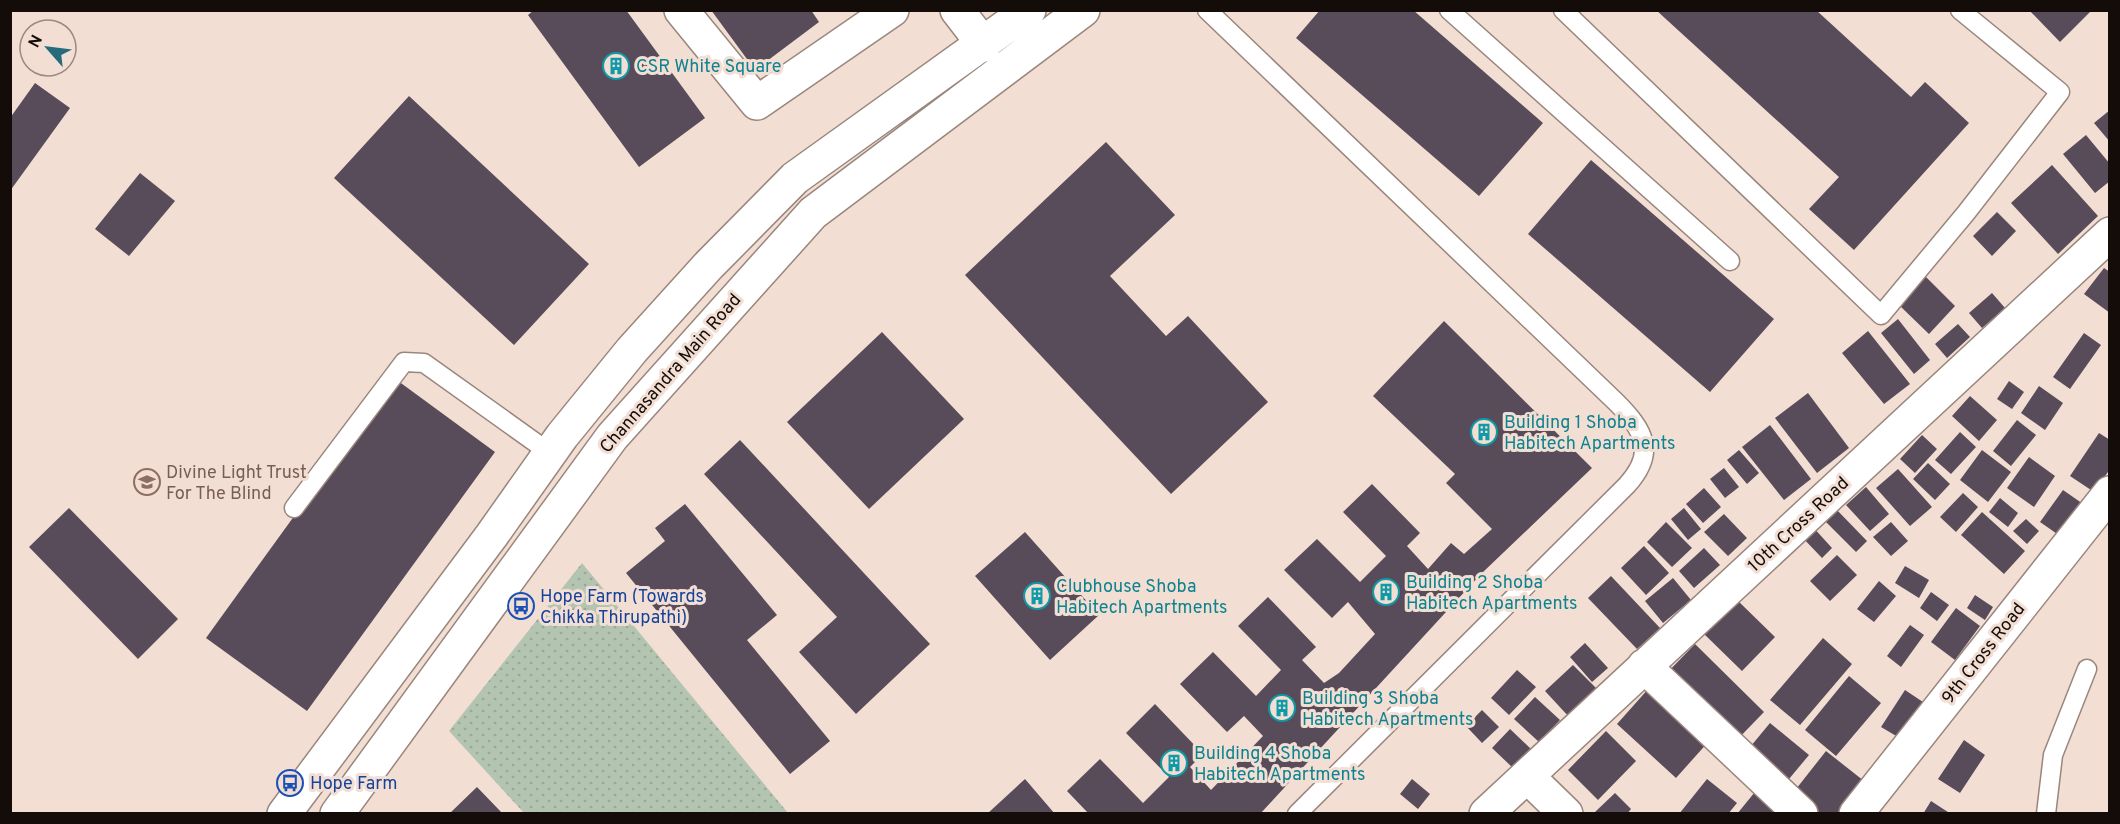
<svg xmlns="http://www.w3.org/2000/svg" width="2120" height="824" font-family="Overpass,sans-serif">
<defs>
<pattern id="grass-dots" width="8" height="8" patternUnits="userSpaceOnUse" patternTransform="scale(1.5)"><rect width="8" height="8" fill="#b3c5b1"/><path d="M2 2h.1M6 6h.1" fill="none" stroke="#99a897" stroke-width="1.8" stroke-linecap="round"/></pattern>
</defs>
<rect width="100%" height="100%" fill="#f3ded4"/>
<path fill="url(#grass-dots)" d="M582 563 788 813H524L449 731Z"/>
<path fill="#594c5a" d="M534 10H626L705 118 639 167 528 15Z
M711 10H811L819 22 755 70Z
M1320 10H1413L1543 123 1479 196 1296 38Z
M1656 10H1816L1911 97 1925 82 1969 123 1854 250 1809 209 1839 177Z
M2029 10H2092L2060 42Z
M35 83 70 108 10 191V118Z
M409 96 589 264 514 345 334 178Z
M2110 110V142L2094 123Z
M2086 135 2110 164V181L2095 193 2063 154Z
M1106 142 1175 215 1110 276 1166 336 1188 316 1268 402 1171 494 965 275Z
M1591 160 1774 319 1710 392 1528 234Z
M2052 165 2098 216 2058 254 2011 203Z
M140 173 175 201 129 256 95 229Z
M1997 212 2016 231 1992 256 1973 236Z
M2104 268 2110 272V313L2084 294Z
M1926 277 1955 306 1929 334 1899 305Z
M1992 293 2005 308 1982 328 1969 313Z
M1898 319 1930 360 1914 374 1881 333Z
M1444 321 1592 468 1481 574 1260 814H1089L1067 791 1100 759 1143 803 1169 777 1126 733 1155 704 1203 754 1190 767 1211 790 1263 736 1244 716 1227 732 1180 684 1213 652 1256 696 1281 670 1238 626 1268 597 1316 647 1302 660 1324 683 1339 673 1375 634 1348 602 1332 618 1284 570 1317 539 1360 582 1386 556 1343 512 1372 484 1420 533 1407 546 1428 569 1451 543 1464 554 1492 529 1446 483 1455 474 1373 396Z
M1958 324 1970 337 1947 358 1935 344Z
M1868 331 1910 384 1884 404 1842 353Z
M882 332 964 419 869 509 787 422Z
M2084 333 2101 345 2070 389 2053 377Z
M394 378 495 452 307 711 206 638Z
M2009 381 2024 392 2012 409 1997 399Z
M2039 386 2063 403 2045 430 2021 413Z
M1808 393 1849 448 1817 473 1775 418Z
M1970 396 1997 420 1979 441 1952 416Z
M2017 420 2036 435 2011 466 1993 451Z
M1770 425 1811 479 1784 500 1742 447Z
M1960 432 1976 447 1951 474 1935 460Z
M2099 433 2110 440V469L2094 492 2070 476Z
M1922 435 1937 449 1915 473 1900 459Z
M740 440 930 644 856 714 799 652 837 617 704 474Z
M1739 450 1759 473 1747 484 1727 460Z
M1982 450 2011 472 1988 502 1960 480Z
M2029 457 2055 476 2034 507 2007 488Z
M1928 463 1950 484 1935 500 1913 479Z
M1724 468 1739 487 1725 498 1710 479Z
M1898 469 1932 507 1910 526 1876 488Z
M1866 487 1889 514 1870 531 1846 505Z
M1704 488 1721 507 1703 523 1686 504Z
M2063 490 2086 506 2063 538 2040 522Z
M1963 493 1978 507 1956 532 1940 517Z
M2000 498 2018 513 2008 527 1989 512Z
M685 504 777 615 747 640 830 741 790 774 626 573 665 541 655 528Z
M69 508 178 619 138 659 29 547Z
M1684 508 1701 529 1688 540 1671 519Z
M1835 508 1867 541 1856 552 1823 519Z
M1982 512 2025 551 2004 574 1961 535Z
M1724 514 1747 538 1728 556 1704 532Z
M2026 519 2039 531 2027 544 2013 531Z
M1666 522 1692 548 1672 567 1647 542Z
M1891 522 1908 541 1891 556 1873 537Z
M1812 526 1832 548 1822 558 1801 536Z
M1025 532 1099 615 1050 660 975 576Z
M1644 546 1669 573 1646 595 1621 568Z
M1704 548 1720 565 1694 588 1679 571Z
M1837 555 1857 575 1830 601 1810 581Z
M1905 566 1929 580 1919 598 1895 583Z
M1611 576 1660 628 1637 649 1588 598Z
M1673 578 1691 600 1663 623 1645 601Z
M1879 581 1896 596 1874 622 1857 609Z
M1931 592 1949 605 1937 621 1920 608Z
M1975 595 1993 607 1985 620 1967 608Z
M1734 597 1775 637 1742 671 1701 631Z
M1956 608 1980 626 1955 660 1931 642Z
M1910 625 1924 635 1901 667 1887 656Z
M1823 638 1852 664 1800 725 1770 700Z
M1585 643 1608 668 1592 682 1570 657Z
M1695 644 1764 712 1733 744 1664 676Z
M1573 665 1598 690 1570 718 1545 691Z
M1517 670 1536 687 1509 715 1491 698Z
M1849 676 1881 703 1836 756 1805 730Z
M1650 687 1710 740 1676 778 1617 724Z
M1905 690 1926 704 1903 740 1881 727Z
M1535 697 1560 720 1539 742 1514 719Z
M1482 710 1499 727 1482 743 1466 726Z
M1770 723 1809 755 1784 785 1746 752Z
M1510 729 1531 749 1513 768 1492 748Z
M1606 731 1636 761 1598 800 1568 770Z
M1964 740 1985 755 1960 793 1938 779Z
M1826 751 1864 781 1839 814H1809L1789 798Z
M1025 779 1055 814H987Z
M1412 779 1430 794 1418 809 1400 794Z
M1707 779 1737 803 1728 814H1679Z
M477 787 503 814H449Z
M1759 787 1777 814H1737Z
M1615 793 1631 809 1627 814H1597L1595 812Z
M1931 801 1951 814H1923Z"/>
<g fill="none" stroke-linecap="round" stroke-linejoin="round">
<defs>
<path id="service" d="M1207 10 1616 402C1644 430 1657 452 1627 485L1297 814
M1449 10 1730 261
M1563 10 1881 315 1966 213 2060 92 1960 10
M294 508 404 362 424 363 550 453
M2046 814 2053 755 2087 669"/>
<path id="minor" d="M681 10 757 103 892 10
M957 10 984 45
M1644 666 1801 814
M1527 776 1566 814
M1486 814 2110 234
M1856 814 2110 493"/>
<path id="secondary" d="M284 814 492 535 562 436 632 350 709 265 795 178 1029 10
M337 814 612 437 813 213 1083 10"/>
</defs>
<use href="#service" stroke="#99867c" stroke-width="21"/>
<use href="#minor" stroke="#99867c" stroke-width="36"/>
<use href="#secondary" stroke="#99867c" stroke-width="36"/>
<use href="#service" stroke="#fff" stroke-width="18"/>
<use href="#minor" stroke="#fff" stroke-width="33"/>
<use href="#secondary" stroke="#fff" stroke-width="33"/>
</g>
<defs>
<symbol id="building-ring" viewBox="-11 -11 22 22"><circle r="9.5" fill="#f3ded4" stroke="#0f9aa8" stroke-width="1.5"/><path d="M-4-6H4V6H1V3H-1V6H-4ZM-2.5-4.3h1.7v1.8h-1.7ZM.8-4.3h1.7v1.8H.8ZM-2.5-1h1.7V.8h-1.7ZM.8-1h1.7V.8H.8Z" fill="#0f9aa8"/></symbol>
<symbol id="school-ring" viewBox="-11 -11 22 22"><circle r="9.5" fill="#f3ded4" stroke="#8d6e63" stroke-width="1.5"/><path d="M0-5L7-2L0 1L-7-2ZM-4 1L0 2.5L4 1V4Q0 6-4 4Z" fill="#8d6e63"/></symbol>
<symbol id="bus-ring" viewBox="-11 -11 22 22"><circle r="9.5" fill="#f3ded4" stroke="#1a4fb4" stroke-width="1.5"/><path d="M-5-6H5V4H4V6H2V4H-2V6H-4V4H-5ZM-3.5-4V0h7V-4ZM-3.5 1.2v1.5H-2V1.2ZM2 1.2v1.5H3.5V1.2Z" fill="#1a4fb4"/></symbol>
</defs>
<g fill-rule="evenodd">
<use href="#building-ring" x="601" y="51" width="30" height="30"/>
<use href="#building-ring" x="1469" y="417" width="30" height="30"/>
<use href="#school-ring" x="132" y="467" width="30" height="30"/>
<use href="#building-ring" x="1371" y="577" width="30" height="30"/>
<use href="#building-ring" x="1022" y="581" width="30" height="30"/>
<use href="#bus-ring" x="506" y="591" width="30" height="30"/>
<use href="#building-ring" x="1267" y="693" width="30" height="30"/>
<use href="#building-ring" x="1159" y="748" width="30" height="30"/>
<use href="#bus-ring" x="275" y="768" width="30" height="30"/>
</g>
<g text-anchor="middle" stroke-width="6" stroke-linejoin="round" paint-order="stroke">
<g font-size="18" fill="#0d838f" stroke="#f3ded4" text-anchor="start">
<text x="636" y="72">CSR White Square</text>
<text x="1504" y="428">Building 1 Shoba<tspan x="1504" dy="21">Habitech Apartments</tspan></text>
<text x="1406" y="588">Building 2 Shoba<tspan x="1406" dy="21">Habitech Apartments</tspan></text>
<text x="1056" y="592">Clubhouse Shoba<tspan x="1056" dy="21">Habitech Apartments</tspan></text>
<text x="1302" y="704">Building 3 Shoba<tspan x="1302" dy="21">Habitech Apartments</tspan></text>
<text x="1194" y="759">Building 4 Shoba<tspan x="1194" dy="21">Habitech Apartments</tspan></text>
</g>
<g font-size="18" fill="#130c09" stroke="#f3ded4">
<text transform="translate(670 373) rotate(-49)" y="6">Channasandra Main Road</text>
<text transform="translate(1798 524) rotate(-43)" y="6">10th Cross Road</text>
<text transform="translate(1983 653) rotate(-52)" y="6">9th Cross Road</text>
</g>
<g font-size="18" fill="#785e54" stroke="#f3ded4" text-anchor="start">
<text x="166" y="478">Divine Light Trust<tspan x="166" dy="21">For The Blind</tspan></text>
</g>
<g font-size="18" fill="#164399" stroke="#f3ded4" text-anchor="start">
<text x="540" y="602">Hope Farm (Towards<tspan x="540" dy="21">Chikka Thirupathi)</tspan></text>
<text x="310" y="789">Hope Farm</text>
</g>
</g>
<rect width="2120" height="824" fill="none" stroke="#130c09" stroke-width="24"/>
<g transform="translate(48 48) rotate(298)"><circle r="28" fill="#f3ded4" stroke="#998a83" stroke-width="1.5"/>
<path d="M0-4.5L10 22L0 15L-10 22Z" fill="#266b7b"/>
<text y="-9" font-size="16" font-weight="bold" text-anchor="middle" fill="#130c09">N</text>
</g>
</svg>
